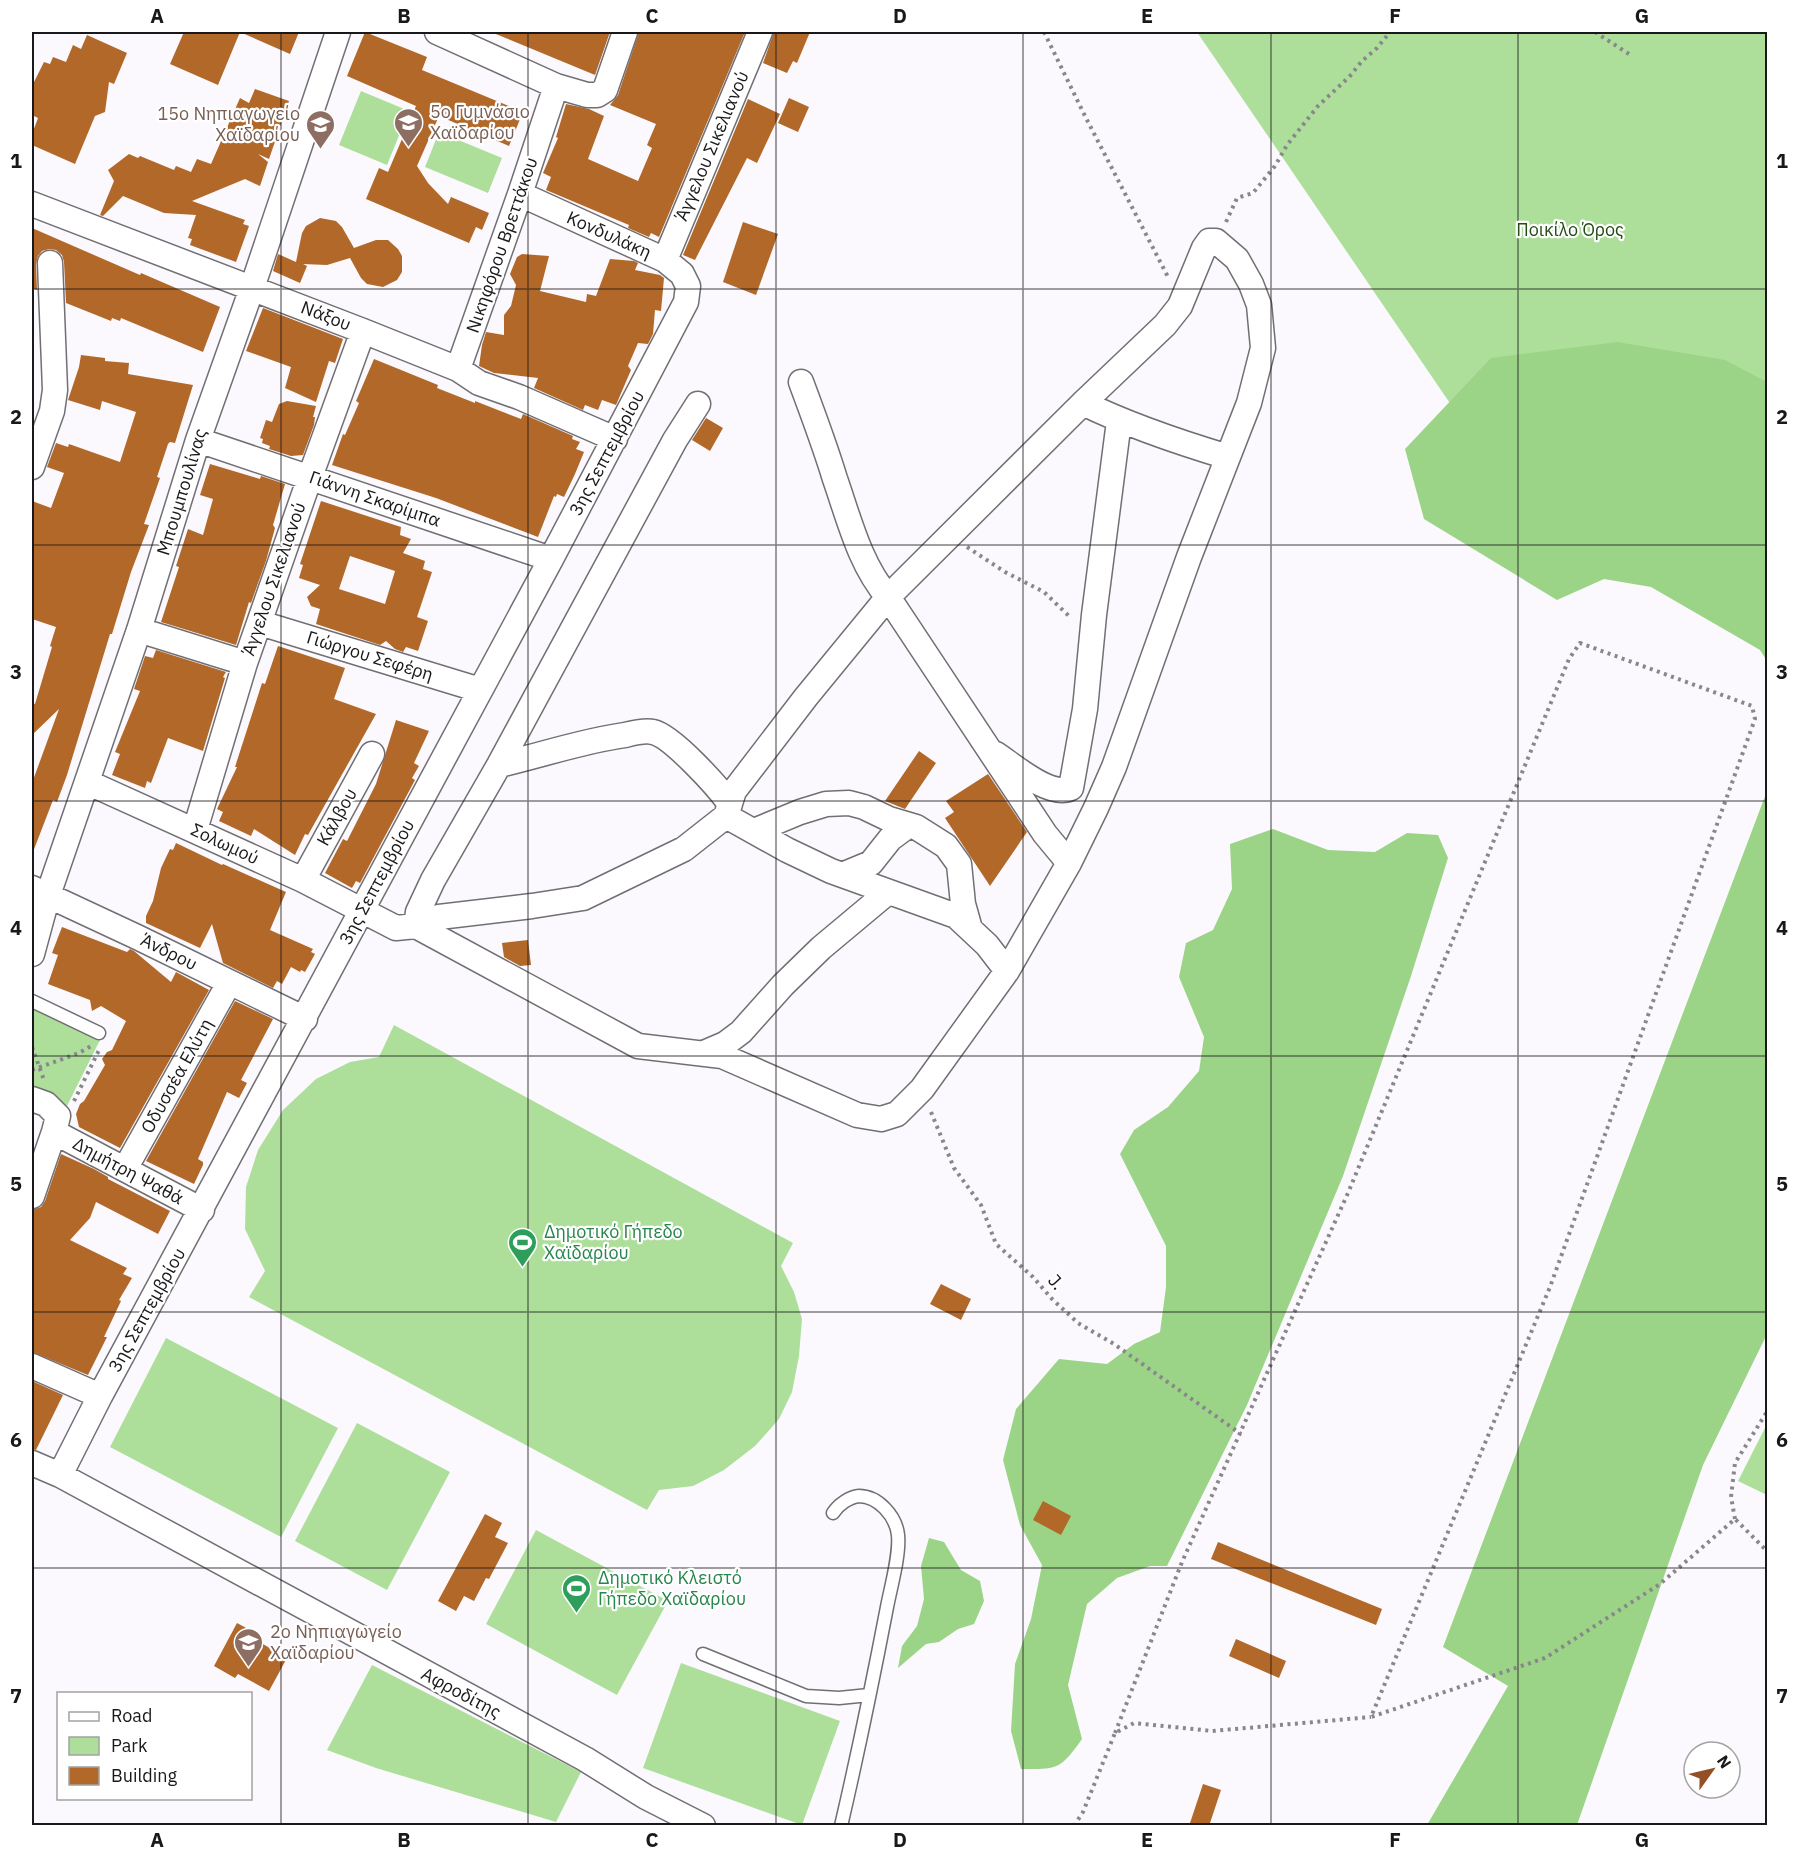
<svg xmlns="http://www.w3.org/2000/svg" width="1799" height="1857" font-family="'IBM Plex Sans',sans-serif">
<rect width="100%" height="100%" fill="#fbf9fe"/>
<path fill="#addf9b" d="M1197 32H1767V609L1458 415Z
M361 91 409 111 387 165 339 145Z
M439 132 502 158 488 193 425 167Z
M33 1009 100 1040 66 1108 32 1094Z
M394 1025 793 1243 781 1266 794 1292 802 1319 799 1356 792 1392 779 1419 755 1446 724 1470 693 1486 659 1490 647 1510 249 1297 265 1271 245 1229 246 1187 258 1150 283 1110 316 1079 350 1062 379 1057Z
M166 1338 338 1428 281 1537 110 1447Z
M357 1423 450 1472 387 1590 295 1541Z
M1767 1424V1495L1738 1481Z
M536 1530 668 1601 617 1695 486 1624Z
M681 1663 840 1721 802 1825 643 1768Z
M372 1665 581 1772 556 1822 376 1768 327 1750Z"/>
<path fill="#9cd487" d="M1617 342 1725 360 1767 382V661L1760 650 1651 587 1604 579 1557 600 1424 519 1405 449 1491 358Z
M1767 791V1334L1703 1465 1577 1825H1427L1508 1686 1443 1647Z
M1273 829 1328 850 1375 852 1407 833 1438 835 1448 858 1411 976 1343 1176 1247 1405 1167 1566H1150L1117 1578 1087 1604 1068 1685 1082 1739C1060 1770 1058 1769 1021 1769L1011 1731 1015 1664 1031 1619 1042 1565 1020 1525 1003 1460 1016 1409 1059 1359 1107 1364 1134 1344 1160 1332 1166 1287V1246L1120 1154 1134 1130 1168 1107 1199 1071 1204 1037 1179 977 1186 943 1213 930 1232 889 1230 844Z
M929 1538 944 1542 961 1570 980 1581 984 1601 974 1624 958 1629 939 1642 926 1644 898 1668 902 1646 917 1626 924 1599 921 1566Z"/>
<path fill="#b16829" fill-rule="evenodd" d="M184 32H299L290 54 240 32 218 85 170 64Z
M365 32 427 57 422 70 523 112 509 146 439 116 417 166 428 183 448 204 451 197 489 213 482 230 476 227 469 243 366 199 379 168 388 172 416 106 347 76Z
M491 32H610L595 75Z
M639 32H745L659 237 651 233 649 237 628 228 629 225 546 190 551 177 543 173 558 138 556 137 566 104 589 109 604 116 588 159 638 181 652 148 647 145 656 124 610 105 618 95Z
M774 32H810L797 63 793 61 787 73 763 63Z
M87 35 127 53 114 84 109 82 105 112 95 116 75 164 32 145V134L38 118 32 115V86L44 62 50 64 53 57 66 62 73 45 81 49Z
M255 89 289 101 269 159 258 154 268 162 260 186 245 179 192 201 245 220 243 224 249 226 236 262 190 245 192 239 188 238 196 215 164 213 123 196 103 216 100 215 114 181 108 170 129 154 138 158 140 156 174 170 176 166 191 172 197 159 211 164 240 98 249 103Z
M789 98 809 107 798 132 778 123Z
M748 99 780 114 757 163 747 158 695 260 683 255Z
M320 218 336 221 342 227 354 248 376 240H388L398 249 402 256V272L397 280 383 287 367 284 361 278 350 258 327 265 303 264 307 266 300 283 273 271 278 254 296 262 302 233 306 226Z
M743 222 778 234 756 295 723 282Z
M32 228 140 275 141 273 220 307 203 352 121 318 120 321 112 318 111 321 66 303 64 262 62 255 56 250 49 249 42 251 38 256 36 264 37 290 32 288Z
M522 254 549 256 540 291 586 302 587 294 596 296 610 259 634 261 638 263 635 270 660 275 664 278 661 311 655 310 653 334 648 344 638 343 628 366 631 370 616 405 602 400 598 410 585 405 583 410 534 388 538 378 494 373 479 366 482 345 486 332 504 335V315L511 306 516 285 510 274 517 257Z
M263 308 343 339 335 363 329 361 316 402 285 388 291 367 246 351Z
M81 355 105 358V361L129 363 128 374 193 385 175 443 170 442 168 444 157 477 160 478 144 524 149 525 131 572 112 634H110L67 775 57 802 53 800 33 852 32 851V783L59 709 32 735V703L35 704 52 647 50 646 56 627 32 619V501L51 508 64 473 47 467 56 443 68 447 69 444 120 462 136 412 102 401 100 410 68 400 79 367Z
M374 359 438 385 437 388 475 403V401L521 419 523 414 573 436 572 439 580 442 576 449 584 452 575 474 564 497 557 494 556 497 554 496 538 537 436 498 332 465 343 434 345 435 359 403 356 401Z
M287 401 316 406 313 417H315L314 425 303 455 291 456 269 449 270 446 262 443 263 439 260 438 266 420 272 422 279 404Z
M706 418 723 428 710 451 692 440Z
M210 464 260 479 261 476 285 484 273 525 275 528 266 561 251 603 249 602 236 645 161 622 179 567 176 566 188 529 203 535 213 499 200 495Z
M321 501 401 527 400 535 411 539 403 553 425 561 423 569 432 572 417 617 428 621 418 651 406 647 403 652 395 649 386 641 380 645 316 624 320 609 311 606 307 597 320 585 299 578 303 565 300 564ZM350 556 395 571 385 604 339 589Z
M278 646 345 668 334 699 376 714 308 835 305 834 295 855 254 829 251 836 219 821 223 812 217 809 237 767H235L262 683 265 684Z
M156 650 226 672 223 677 225 678 203 751 168 738 151 783 147 781 145 788 112 775 120 754 115 752 140 691 134 689 145 656 153 658Z
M396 720 429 731 414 763 419 766 412 778 415 780 360 883 356 881 352 888 325 873 343 839 347 841 376 784Z
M919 751 936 763 905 809 885 801Z
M988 774 1027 832 990 886 945 818 954 812 946 801Z
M176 843 222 865 223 864 286 892 270 930 313 949 311 952 315 954 305 972 301 970 300 972 291 967 282 984 277 981 273 988 223 963 212 924 200 948 146 923V916L153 901 161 868 170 849 173 850Z
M62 927 127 952 130 949 134 951 171 982 176 972 209 990 120 1148 79 1127 76 1114 80 1104 84 1101 105 1065 102 1059 107 1052 112 1050 126 1021 101 1006 92 1011 90 1000 48 984 58 955 52 953Z
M528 940 531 965 520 966 504 957 502 943Z
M235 1001 273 1019 241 1080 247 1083 239 1098 227 1092 198 1159 203 1162V1165L194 1184 146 1161Z
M61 1154 94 1169 108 1177V1179L170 1211 158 1234 96 1202 90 1218 70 1240 127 1268 123 1274 132 1278 119 1300 121 1301 104 1337H107L88 1375 32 1352V1210L41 1207 45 1201Z
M941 1284 971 1299 961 1320 930 1304Z
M32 1381 63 1395 36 1450 32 1449Z
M1043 1501 1071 1516 1061 1535 1033 1520Z
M485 1514 502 1523 495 1537 508 1543 489 1579 486 1578 474 1601 464 1596 456 1611 438 1601Z
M1218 1542 1382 1609 1376 1625 1211 1559Z
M237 1623 259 1635 256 1640 287 1658 269 1691 238 1674 235 1678 214 1666Z
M1236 1639 1286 1661 1279 1678 1229 1656Z
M1203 1784 1221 1790 1209 1826H1189Z"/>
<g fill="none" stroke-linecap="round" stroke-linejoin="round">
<defs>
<path id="lane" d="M32 1001 99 1033
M833 1513C838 1505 849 1497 859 1496 878 1496 896 1516 898 1535 900 1555 891 1586 887 1607 873 1680 858 1753 841 1826
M703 1654 806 1696 839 1698 869 1695"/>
<path id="street" d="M437 32 556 86 587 95H597L605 90 625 32
M32 204 363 331 458 369 479 383 519 397 615 439
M665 260 760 32
M458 369 520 194 556 86
M801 382C813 414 825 446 835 479 849 519 860 565 888 597L1045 834 1069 863
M1083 403C1130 426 1178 442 1228 457
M198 440 551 559
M32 467 52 411 55 390 50 263
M260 623 480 690
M139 630 245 663
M996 754C1014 766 1050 798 1071 788L1085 709 1094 615 1119 421
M499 765C542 755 582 741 625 735 633 733 645 730 653 732 672 736 718 787 730 804
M87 782 303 880 396 928 416 926 638 1046 722 1056 857 1115 881 1119 897 1114 922 1089 1007 971 1069 863 1096 808 1114 767 1189 557 1249 403 1263 348 1259 305 1251 284 1237 259 1216 241H1209L1204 248 1180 306 1165 325 1083 403 888 597 806 697 734 791 726 816 684 849 583 898 532 906 439 917 416 926 418 912 433 880 499 765 675 440 698 404
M726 816 787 850 831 871 956 916 987 945 1007 971
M195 830 245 663 310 477 363 331
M754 831 800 812 826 804 849 803 864 807 889 819 916 827 946 846 959 864 963 904 970 929
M842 875 871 863 890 839 909 825
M303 880 372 754
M32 888 137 937 305 1019
M32 954 48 895 139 630 198 440 252 288 338 32
M704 1053 725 1044 741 1032 783 985 821 948 888 892
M32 1099 46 1104 58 1116 54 1132 32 1196
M54 1132 202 1210
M125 1169 229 983
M32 1366 100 1396
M32 1463 60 1475 585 1759 646 1797 703 1826
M60 1475 100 1396 551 559 686 302 688 286 682 274 665 260 520 194"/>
</defs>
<use href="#lane" stroke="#716f73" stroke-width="15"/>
<use href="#street" stroke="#716f73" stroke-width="27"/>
<path stroke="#89878b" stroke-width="4" stroke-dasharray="3 4.5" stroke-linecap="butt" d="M1044 32 1085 116 1168 277
M1595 32 1632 56
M1226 222 1237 198 1253 193 1275 166 1287 145 1318 106 1350 76 1362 61 1377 48 1390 32
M967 547 1005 572 1044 592 1071 618
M32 1047 44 1080
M32 1070 79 1053 91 1046
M74 1101 100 1048
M931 1112 954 1168 981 1205 996 1244 1033 1277 1052 1299 1078 1323 1114 1344 1241 1434
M1735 1519 1731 1497 1735 1463 1768 1410
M1115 1733 1182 1562 1348 1193 1569 659 1580 643 1752 706 1755 719 1550 1287 1371 1717 1545 1658 1660 1584 1735 1519 1768 1552
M1074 1826 1083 1812 1115 1733 1134 1723 1212 1731 1371 1717"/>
<use href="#lane" stroke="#fff" stroke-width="12"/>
<use href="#street" stroke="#fff" stroke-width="24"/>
</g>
<path fill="none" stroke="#19181a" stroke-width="1.5" stroke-opacity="0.55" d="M281 32V1826M528 32V1826M776 32V1826M1023 32V1826M1271 32V1826M1518 32V1826M32 289H1768M32 545H1768M32 801H1768M32 1056H1768M32 1312H1768M32 1568H1768"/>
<defs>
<symbol id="school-pin" viewBox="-11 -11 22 30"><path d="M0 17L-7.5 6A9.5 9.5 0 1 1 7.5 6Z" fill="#8d6e63" stroke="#fff"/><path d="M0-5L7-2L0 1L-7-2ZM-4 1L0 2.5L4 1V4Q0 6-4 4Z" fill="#fff"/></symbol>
<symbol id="stadium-pin" viewBox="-11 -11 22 30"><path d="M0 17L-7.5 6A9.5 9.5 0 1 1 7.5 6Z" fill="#2e9e5b" stroke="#fff"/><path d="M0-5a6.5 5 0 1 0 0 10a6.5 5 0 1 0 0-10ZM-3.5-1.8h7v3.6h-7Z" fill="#fff"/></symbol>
</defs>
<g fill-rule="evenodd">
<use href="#school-pin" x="392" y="106" width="33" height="45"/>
<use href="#school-pin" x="304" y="108" width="33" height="45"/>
<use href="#stadium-pin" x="506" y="1226" width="33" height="45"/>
<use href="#stadium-pin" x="560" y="1572" width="33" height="45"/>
<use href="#school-pin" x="232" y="1626" width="33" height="45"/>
</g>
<g text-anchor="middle" stroke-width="4.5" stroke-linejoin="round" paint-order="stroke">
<g font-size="18" fill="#785e54" stroke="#fff" text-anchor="start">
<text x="430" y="118">5ο Γυμνάσιο<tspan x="430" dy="21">Χαϊδαρίου</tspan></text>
<text x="300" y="120" text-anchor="end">15ο Νηπιαγωγείο<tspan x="300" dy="21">Χαϊδαρίου</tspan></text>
<text x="270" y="1638">2ο Νηπιαγωγείο<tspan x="270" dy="21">Χαϊδαρίου</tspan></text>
</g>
<g font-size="18" fill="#19181a" stroke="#fff">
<text transform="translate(712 146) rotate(-67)" y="6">Άγγελου Σικελιανού</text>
<text transform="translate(609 235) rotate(24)" y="6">Κονδυλάκη</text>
<text transform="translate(502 245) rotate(-71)" y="6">Νικηφόρου Βρεττάκου</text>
<text transform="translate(326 316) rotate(21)" y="6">Νάξου</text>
<text transform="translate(607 453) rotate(-62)" y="6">3ης Σεπτεμβρίου</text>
<text transform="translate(182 492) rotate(-73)" y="6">Μπουμπουλίνας</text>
<text transform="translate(375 499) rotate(19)" y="6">Γιάννη Σκαρίμπα</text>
<text transform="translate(274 579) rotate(-71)" y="6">Άγγελου Σικελιανού</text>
<text transform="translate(370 656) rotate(17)" y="6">Γιώργου Σεφέρη</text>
<text transform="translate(337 817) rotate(-61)" y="6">Κάλβου</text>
<text transform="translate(225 844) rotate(25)" y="6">Σολωμού</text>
<text transform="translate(377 882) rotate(-62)" y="6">3ης Σεπτεμβρίου</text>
<text transform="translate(169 952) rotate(26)" y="6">Άνδρου</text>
<text transform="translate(177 1076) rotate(-61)" y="6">Οδυσσέα Ελύτη</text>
<text transform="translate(128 1171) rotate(28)" y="6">Δημήτρη Ψαθά</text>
<text transform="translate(1056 1282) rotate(48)" y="6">J.</text>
<text transform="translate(147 1310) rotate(-61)" y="6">3ης Σεπτεμβρίου</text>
<text transform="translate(461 1693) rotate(28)" y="6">Αφροδίτης</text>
</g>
<g font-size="18" fill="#274c18" stroke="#fff">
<text x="1570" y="236">Ποικίλο Όρος</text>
</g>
<g font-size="18" fill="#27864d" stroke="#fff" text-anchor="start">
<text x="544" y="1238">Δημοτικό Γήπεδο<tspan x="544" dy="21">Χαϊδαρίου</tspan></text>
<text x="598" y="1584">Δημοτικό Κλειστό<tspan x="598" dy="21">Γήπεδο Χαϊδαρίου</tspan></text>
</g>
</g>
<rect width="1799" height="1857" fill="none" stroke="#ffffff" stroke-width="66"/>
<rect x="57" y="1692" width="195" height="108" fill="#ffffff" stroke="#a3a3a3" stroke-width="1.5"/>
<rect x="69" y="1712" width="30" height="9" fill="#ffffff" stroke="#a3a3a3" stroke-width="1.5"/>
<text x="111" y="1722" font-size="18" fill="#19181a">Road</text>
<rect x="69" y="1737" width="30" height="18" fill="#addf9b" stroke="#a3a3a3" stroke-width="1.5"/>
<text x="111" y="1752" font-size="18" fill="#19181a">Park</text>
<rect x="69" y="1767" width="30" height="18" fill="#b16829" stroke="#a3a3a3" stroke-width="1.5"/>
<text x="111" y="1782" font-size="18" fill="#19181a">Building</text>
<g transform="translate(1712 1770) rotate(56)"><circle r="28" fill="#ffffff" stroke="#a3a3a3" stroke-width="1.5"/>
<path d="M0-4.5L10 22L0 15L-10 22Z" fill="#954f27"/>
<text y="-9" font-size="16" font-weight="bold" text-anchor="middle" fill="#19181a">N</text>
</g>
<rect x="33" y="33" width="1733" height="1791" fill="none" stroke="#19181a" stroke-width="2"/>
<g font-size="20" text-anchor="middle" font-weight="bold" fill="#19181a">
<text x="157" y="23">A</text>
<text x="404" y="23">B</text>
<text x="652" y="23">C</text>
<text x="900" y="23">D</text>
<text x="1147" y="23">E</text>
<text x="1395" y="23">F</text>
<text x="1642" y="23">G</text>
<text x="16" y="168">1</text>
<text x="1782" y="168">1</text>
<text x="16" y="424">2</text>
<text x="1782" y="424">2</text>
<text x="16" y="679">3</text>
<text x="1782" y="679">3</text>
<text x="16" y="935">4</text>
<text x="1782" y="935">4</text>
<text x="16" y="1191">5</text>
<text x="1782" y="1191">5</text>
<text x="16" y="1447">6</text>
<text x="1782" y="1447">6</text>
<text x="16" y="1703">7</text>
<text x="1782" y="1703">7</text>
<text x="157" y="1847">A</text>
<text x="404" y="1847">B</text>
<text x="652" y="1847">C</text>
<text x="900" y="1847">D</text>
<text x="1147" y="1847">E</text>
<text x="1395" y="1847">F</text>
<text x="1642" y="1847">G</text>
</g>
</svg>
